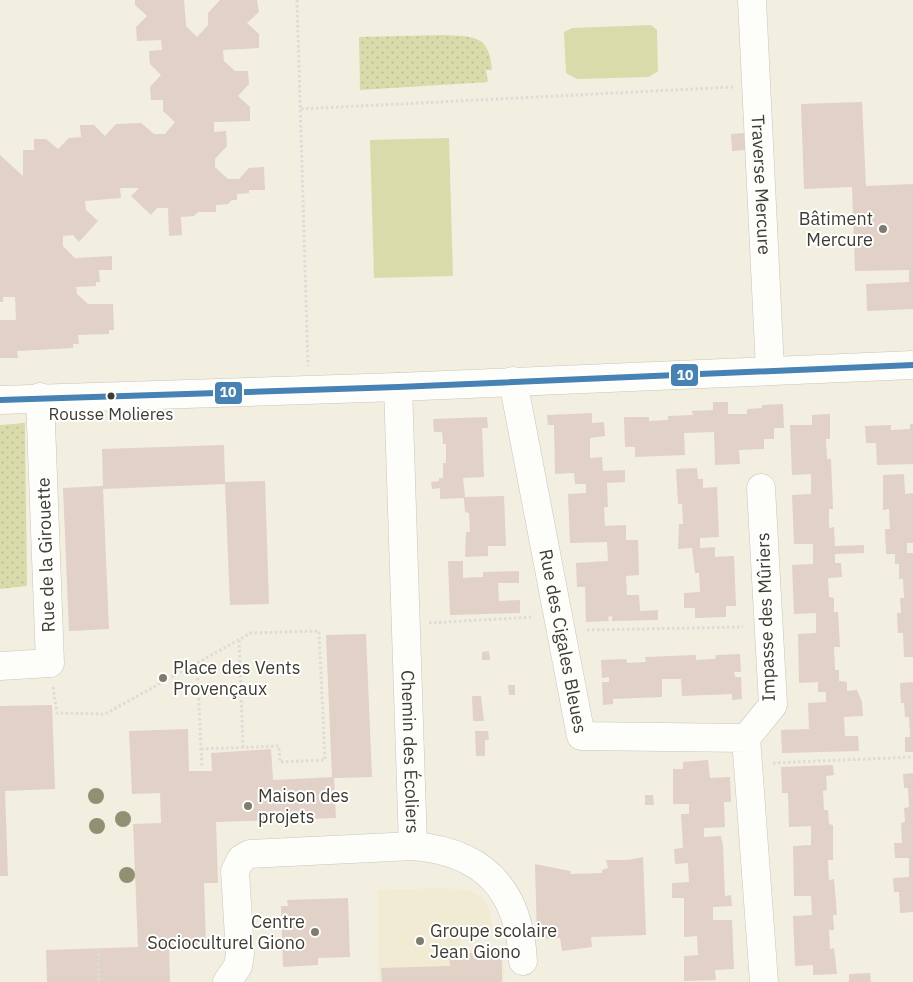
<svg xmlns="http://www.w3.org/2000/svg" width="913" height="982" font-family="'IBM Plex Sans',sans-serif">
<defs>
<pattern id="park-dots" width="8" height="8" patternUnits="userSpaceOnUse" patternTransform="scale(1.25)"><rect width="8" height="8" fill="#dadbab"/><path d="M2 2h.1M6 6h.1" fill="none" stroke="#bcbd94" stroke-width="1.8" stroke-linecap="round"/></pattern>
</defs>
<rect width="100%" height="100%" fill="#f2efe1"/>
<path fill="#f1ebd3" d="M447 888 470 891 481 897 489 908 493 931 461 932V950H502L505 982H379L378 890Z"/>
<path fill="#dadbab" d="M651 25 657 30 658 71 649 77 577 79 566 73 564 32 572 28Z
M449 138 453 276 374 278 370 140Z"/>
<path fill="url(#park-dots)" d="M442 35C473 37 489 33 492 70H486L488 82 360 90 359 37Z
M25 423 27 586 0 589V425Z"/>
<path fill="#e1d1c6" d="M135 0H184L186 26 197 37 208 25V13L220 0H257L259 12 247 23 259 34V48L223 50 224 61 235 71H248L249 84 238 96 250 107V121L214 122V132L226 131 227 146 215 159V167L228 179H239L249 168 264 167 265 190H249V193L237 194V200H232L228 204 216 205V212H198L194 216 181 217 182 235 169 236 168 208H157L151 215 131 196 139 188H120L121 198 85 201 86 210 98 221 79 242 73 235 63 236V246L75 258 112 256V270H99L100 282H96V286L76 287 77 294 88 304H113L114 330H109V334L78 335 79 344H73V348L17 351 18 358H0V320H16L15 297H3V302H0V155L23 176V150H34V139H46L58 149 69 138 81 137 80 125H94L105 136 116 124 141 123 154 134H165L175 122 163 111V100H151L150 87 161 75 150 64 149 51 162 50 161 40 137 41 136 27 147 16 135 5Z
M862 102 866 186 913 184V309L867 311 866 284 909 282V270L855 271 852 187 804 189 801 104Z
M744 133 745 150 732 151 731 134Z
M713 402H728V414H747V409L762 408V405L783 404 784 428H774V439H764V449L739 450 740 464 715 465 714 432 684 433 685 455 635 457V447H625L624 417H649V421L668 420V416L693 415 692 411 713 410Z
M592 413V423L604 422 605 436 590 438V458L602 457 603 471 625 470V482L607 483 608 507H604L605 526 626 525V540H638L639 575 626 576 627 595H639L640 611 658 610V620L612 621V616L608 617 609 621 586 622 585 587H577L576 563 608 561 607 542 570 543 568 494 586 493V484H575L574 473 555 474 554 425H548L547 415Z
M830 414V439H826L827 459H831L833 509H829V528L834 527 835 546 864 545V553L835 554V563H841L842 577 828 578 829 597 834 598V612H838L840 647H834L835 670H839V681L847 682V691L857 690 862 702 863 716 844 717 845 736H858L859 751 782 753 781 730 809 729 808 703 826 702V692H818V682L799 683 798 634 816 633V613L794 614 792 565 813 564V544H794L792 495 811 494V474L792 475 790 425H812V415Z
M487 417 488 428H482L484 477 463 478 465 497 504 496 506 546H488V556L465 557 466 532H470L469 513 465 512 464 498 440 499V488L432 489 431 482 439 481V478H443V463H446V444H443L442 432H434L433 419Z
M910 424H913V464L877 465 876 443H866L865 426 891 425V430L910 429Z
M224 445 225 482 265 481 269 604 230 605 225 484 103 489 109 629 69 631 63 488 103 486 102 449Z
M697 468 698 479H703V488L717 487 719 537 700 538V548L715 547V557L734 556 736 606H726V617L695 618V608H684V593L700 592 699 573H695L692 548 678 549 679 524H683L682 504H678L676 469Z
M904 474 905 494 913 493V543H907V553H913V657H904L903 633H898L897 613H901L900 598H904L903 579H899V564H895V554H886L885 529H890L889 509 883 510V475Z
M448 561H463V578L483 577V572L519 571V583H498L499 601 520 600V613L450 615Z
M366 634 372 777 334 778 336 818 216 822 218 883H204L206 945 169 946 170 982H47L46 950 138 947 133 824 161 823 160 793 132 794 129 731 188 729 189 771H212L211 753 271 749 273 780 332 777 326 635Z
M489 651 490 660H482V652Z
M740 654 741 672H734L735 677H741L742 699 732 700V694L682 696 681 679H662V697L613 699V704L603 705 602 682H609V677L602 678 601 660 626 659 627 663 646 662 645 657 696 655V660L715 659 716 655Z
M913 682V752H905V737H910L909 717H905L904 703H901L900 683Z
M508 685H515V695H509Z
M472 696H481L484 721H473Z
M52 705 55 789 5 791 8 876H0V706Z
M475 731H488L489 740H485V756H476Z
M708 760 710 778 730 777 731 802H724L725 827 704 828V837L721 836 723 846 725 896 731 895 732 906 713 907V920H732L734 969 715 970 716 980 684 981V956L698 955 697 936 684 937V898H672V883L689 882 688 863 675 864 674 849 683 848 681 814H689V804H673V769H683V762Z
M833 765 834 775 826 776 827 790 823 791 824 810H828L829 824 833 825V860H828L829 880 834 879 837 915H833L834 930H829L830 949 834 948 837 974 813 975V965L795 966 793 916 812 915 811 896H794L793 846 811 845V826L789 827 788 793H782L781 767Z
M913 773V912L900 913 899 892H894L893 878 909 877V858H895L894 843H902L901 823 905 822 904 808 909 807 908 788H904L903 774Z
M645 795H653L654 805H645Z
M643 857 646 935 591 937 592 947 562 951 560 938 537 939 535 864 570 871 571 874 602 873V870L608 868 606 860H628Z
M348 898 350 957 318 958V965L283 967 281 906H288L287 900Z
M502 952V982H382L381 968 450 966 449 954Z
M870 973 871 982H849V974Z"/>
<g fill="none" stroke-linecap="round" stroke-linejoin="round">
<defs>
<g id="minor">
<path id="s1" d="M752 0 770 370"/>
<path id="s2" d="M513 381 581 736 746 738 764 982"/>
<path id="s3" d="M398 387 413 846"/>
<path d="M0 400 398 387 913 365"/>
<path d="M0 666 50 663 40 397"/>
<path d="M746 738 773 705 761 488"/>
<path d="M227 982 238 966 240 954 235 871 241 859 250 854 413 846C484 852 519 889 523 961"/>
</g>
</defs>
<use href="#minor" stroke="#c8c5ba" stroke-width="29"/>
<path stroke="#dedcd8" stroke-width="3" stroke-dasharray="2.5 2.5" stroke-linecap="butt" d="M297 0 308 366
M301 109 733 87
M429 623 533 617
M587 630 743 627
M239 640 243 747
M197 663 202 768
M53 687 57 713 105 714 251 633 319 631 325 760 280 762 279 746 201 749
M773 763 913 757
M98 948 99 982"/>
<use href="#minor" stroke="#fdfdfa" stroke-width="28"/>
<defs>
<path id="bus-1" d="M0 400 398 387 913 365"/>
</defs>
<use href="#bus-1" stroke="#fff" stroke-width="10"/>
<use href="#bus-1" stroke="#4682b4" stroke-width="6"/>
</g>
<g fill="#909073">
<circle cx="96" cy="796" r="8"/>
<circle cx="123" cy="819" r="8"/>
<circle cx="97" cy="826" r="8"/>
<circle cx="127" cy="875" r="8"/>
</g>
<g fill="#7e7b6f" stroke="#fff" stroke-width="2">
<circle cx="883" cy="229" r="5"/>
<circle cx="163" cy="678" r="5"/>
<circle cx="248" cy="806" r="5"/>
<circle cx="315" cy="932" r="5"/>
<circle cx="420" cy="941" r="5"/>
</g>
<circle fill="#3f3c32" stroke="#fff" stroke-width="2" cx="111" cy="396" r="4.5"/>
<g text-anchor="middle" stroke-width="4" stroke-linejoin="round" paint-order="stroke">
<g font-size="17" fill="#3f3c32" stroke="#fff">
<text x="111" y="420">Rousse Molieres</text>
</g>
<g font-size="18" fill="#3f3c32" stroke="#fff">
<text dy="6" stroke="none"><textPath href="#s1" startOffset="185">Traverse Mercure</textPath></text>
<text transform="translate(46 555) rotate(-92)" y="6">Rue de la Girouette</text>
<text transform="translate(766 617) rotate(-92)" y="6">Impasse des Mûriers</text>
<text dy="6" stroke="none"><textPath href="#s2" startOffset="265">Rue des Cigales Bleues</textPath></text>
<text dy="6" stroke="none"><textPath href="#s3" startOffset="365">Chemin des Écoliers</textPath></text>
</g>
<g font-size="18" fill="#3f3c32" stroke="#fff" text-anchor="start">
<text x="873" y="225" text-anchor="end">Bâtiment<tspan x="873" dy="21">Mercure</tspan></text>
<text x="173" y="674">Place des Vents<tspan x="173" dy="21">Provençaux</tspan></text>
<text x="258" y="802">Maison des<tspan x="258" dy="21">projets</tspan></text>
<text x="305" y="928" text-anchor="end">Centre<tspan x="305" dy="21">Socioculturel Giono</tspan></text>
<text x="430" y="937">Groupe scolaire<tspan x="430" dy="21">Jean Giono</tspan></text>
</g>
</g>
<g stroke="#fff" stroke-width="2">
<rect x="670" y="363" width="29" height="24" rx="5" fill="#4682b4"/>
<rect x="214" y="381" width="29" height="24" rx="5" fill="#4682b4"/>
</g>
<g font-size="14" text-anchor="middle" font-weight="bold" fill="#fff">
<text x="685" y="380">10</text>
<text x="228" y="397">10</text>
</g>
</svg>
